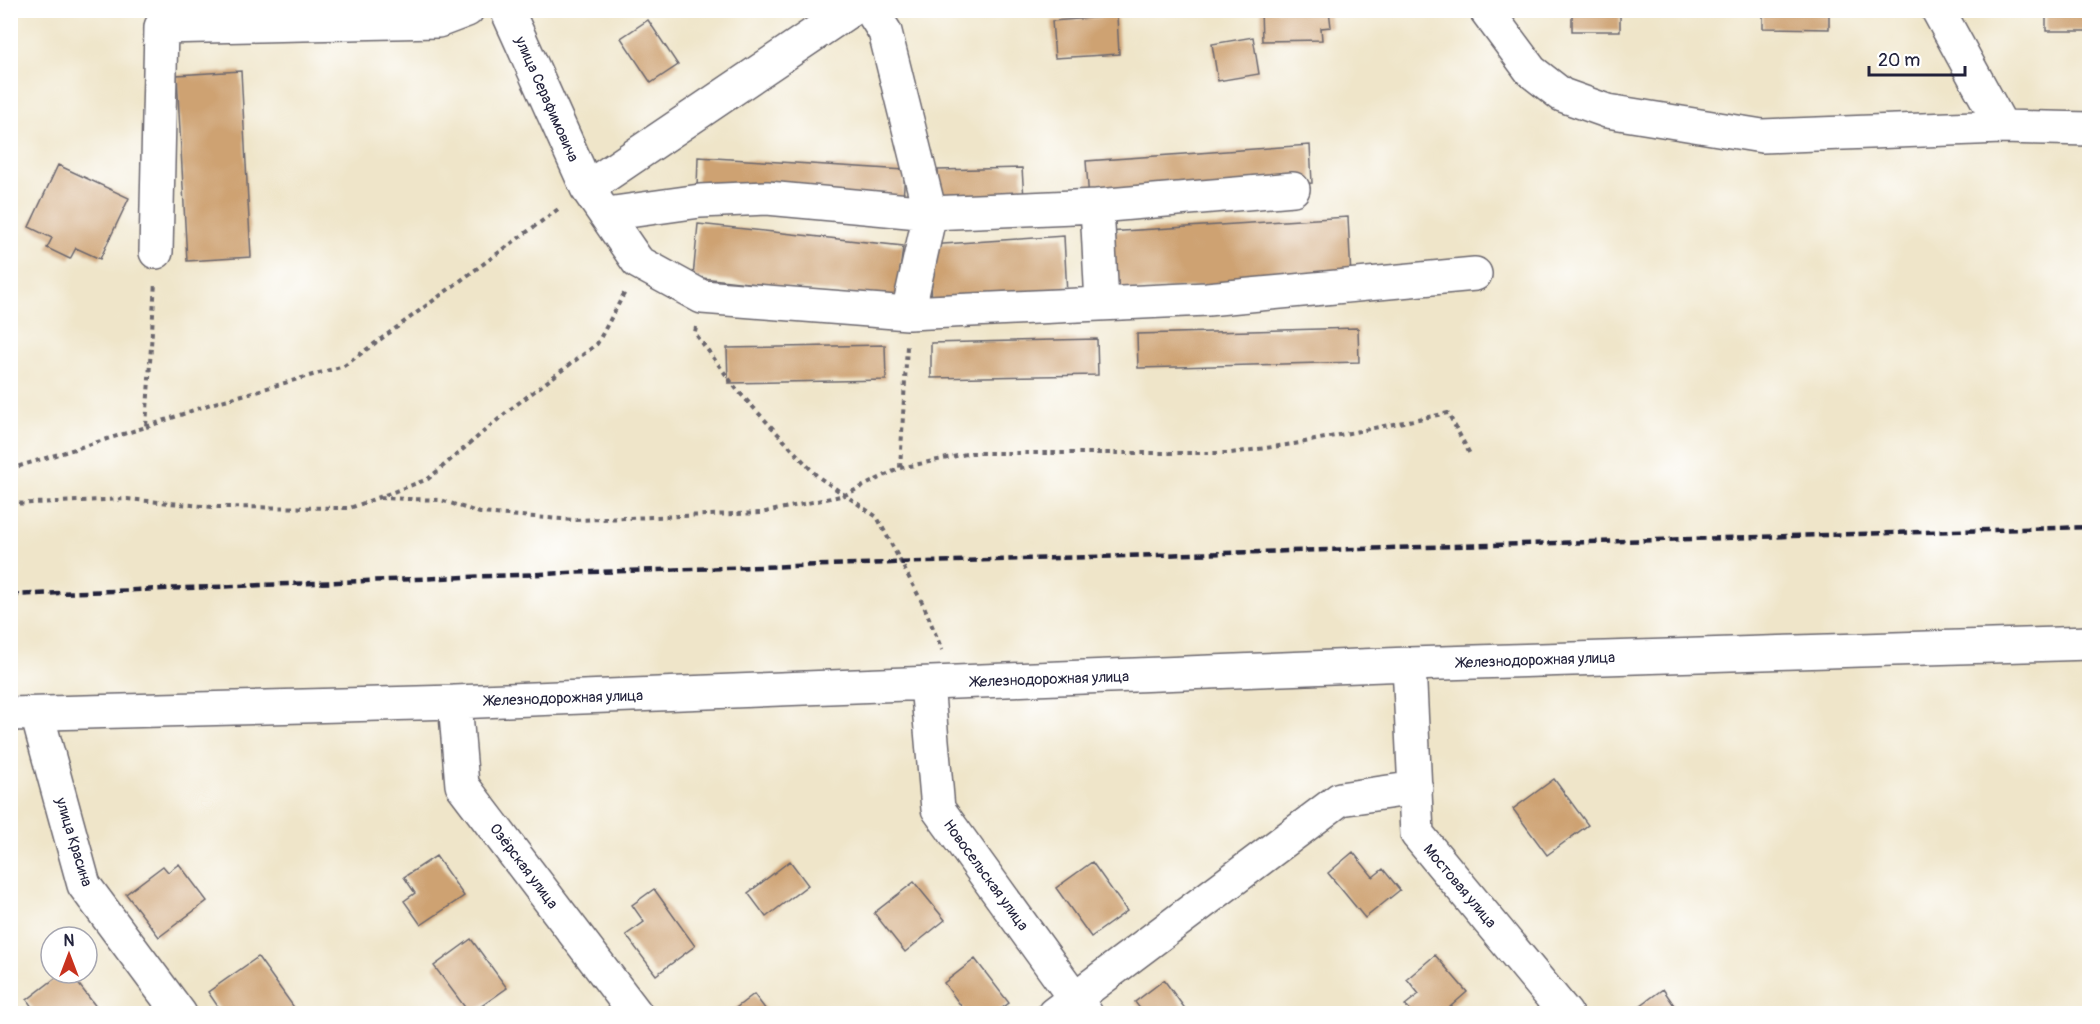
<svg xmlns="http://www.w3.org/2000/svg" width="2100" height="1024" font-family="Pangolin,sans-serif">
<rect width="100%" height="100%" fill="#fff"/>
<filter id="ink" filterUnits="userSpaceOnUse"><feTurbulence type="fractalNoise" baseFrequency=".0167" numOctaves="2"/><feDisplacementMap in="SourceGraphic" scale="12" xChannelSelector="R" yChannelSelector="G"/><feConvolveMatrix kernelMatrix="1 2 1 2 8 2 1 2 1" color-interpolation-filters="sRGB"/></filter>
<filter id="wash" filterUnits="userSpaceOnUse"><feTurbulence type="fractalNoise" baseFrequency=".008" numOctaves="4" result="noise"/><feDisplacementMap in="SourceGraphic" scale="24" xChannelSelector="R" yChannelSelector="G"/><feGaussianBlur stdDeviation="1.35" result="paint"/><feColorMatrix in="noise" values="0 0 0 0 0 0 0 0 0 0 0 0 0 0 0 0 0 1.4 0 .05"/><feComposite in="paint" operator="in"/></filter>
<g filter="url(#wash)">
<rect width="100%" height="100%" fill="#efe5c9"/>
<g id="blocks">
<path fill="#cea272" d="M1261 10H1329L1331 27 1321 28 1322 40 1262 41Z
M1572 10H1620V31H1572Z
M1763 10H1829V29L1763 28Z
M2046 10H2090V31H2046Z
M1117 16 1119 54 1055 58 1052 21Z
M648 20 678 65 651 83 621 38Z
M1253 37 1259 74 1218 81 1212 44Z
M241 71 251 257 187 261 177 75Z
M1310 145 1312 183 1089 199 1086 161Z
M698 157 905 170 903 201 697 188Z
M58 165 129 198 100 259 76 248 70 259 47 248 52 238 29 227Z
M1022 168 1024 199 939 202 938 170Z
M1348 217 1351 278 1111 292 1107 232Z
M698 224 903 246 897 299 693 277Z
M1064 236 1067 295 932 304 929 245Z
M1358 328 1359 362 1138 368 1137 334Z
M1097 339 1098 375 931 378V343Z
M885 345 886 380 728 383 727 348Z
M1554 779 1588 825 1547 855 1513 809Z
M1353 852 1373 877 1383 869 1400 890 1365 918 1328 873Z
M436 856 464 896 421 925 404 901 415 893 404 877Z
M790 861 808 885 766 917 748 893Z
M1092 862 1127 911 1091 937 1056 888Z
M179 864 207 901 159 937 126 894 163 866 168 872Z
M914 882 945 920 905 952 874 913Z
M654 889 695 946 656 975 626 935 644 922 632 905Z
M471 939 507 988 470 1014 434 966Z
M1435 955 1467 992 1442 1014H1413L1405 1005 1419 994 1407 979Z
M258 957 298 1013 296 1014H223L208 992Z
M975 959 1009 1003 994 1014H967L944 983Z
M62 973H70L97 1008 90 1014H37L27 1000Z
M1164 980 1189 1014H1144L1135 1002Z
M1663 989 1680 1014H1635L1633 1011Z
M754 994 769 1014H728Z"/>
</g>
</g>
<g filter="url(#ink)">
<use href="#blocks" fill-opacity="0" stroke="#6a666d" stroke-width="1.5"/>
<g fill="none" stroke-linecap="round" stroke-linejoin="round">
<defs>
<path id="minor" d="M507 10 587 188 638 262 702 297 908 313 1207 299 1475 274
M871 10 885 32 930 213 908 313
M1486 10 1531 71 1562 95 1607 111 1762 136 2002 127 2090 129
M1938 10 2002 127
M587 188 850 10
M1097 206 1293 189
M607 214 700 201 767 198 930 213 1097 206 1102 304
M156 252 161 27 438 21 467 10
M1409 664 1417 834 1566 1014
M927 684 938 809 1086 1014
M455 702 462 785 636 1014
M10 714 455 702 1409 664 2090 643
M37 714 84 885 180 1014
M1054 1014 1340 799 1416 788"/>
</defs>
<use href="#minor" stroke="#6a666d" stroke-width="36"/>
<path stroke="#6a666d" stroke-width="4" stroke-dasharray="4.5 4.5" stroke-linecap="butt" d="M696 327 695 333 738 391 817 476 877 517 924 606 942 650
M146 427 211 404 344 366 561 207
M900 468 971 453H1231L1300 443 1448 413 1471 456
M10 469 146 427 155 282
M380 498 441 500 480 513 575 520 761 513 845 495 900 468 907 346
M10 504 127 499 213 507 350 508 428 479 508 411 597 344 625 292"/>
<use href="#minor" stroke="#fff" stroke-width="33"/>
<path stroke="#22223b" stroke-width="4.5" stroke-dasharray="9 4.5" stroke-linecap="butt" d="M10 595 592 572 2090 527"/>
</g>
</g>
<g text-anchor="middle" stroke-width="4.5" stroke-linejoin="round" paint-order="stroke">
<g font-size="15" fill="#22223b" stroke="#fff">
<text transform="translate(547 99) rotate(66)" y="5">улица Серафимовича</text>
<text transform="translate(1536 660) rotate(-2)" y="5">Железнодорожная улица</text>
<text transform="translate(1050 679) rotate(-2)" y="5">Железнодорожная улица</text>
<text transform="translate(564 698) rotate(-2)" y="5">Железнодорожная улица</text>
<text transform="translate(74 842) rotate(73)" y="5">улица Красина</text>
<text transform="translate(524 866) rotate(53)" y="5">Озёрская улица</text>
<text transform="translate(986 875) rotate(54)" y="5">Новосельская улица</text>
<text transform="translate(1460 886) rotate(50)" y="5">Мостовая улица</text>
</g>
</g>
<rect width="2100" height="1024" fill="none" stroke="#fff" stroke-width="36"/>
<g transform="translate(69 955)"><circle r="28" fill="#ffffff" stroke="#a7a7b1" stroke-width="1.5"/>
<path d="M0-4.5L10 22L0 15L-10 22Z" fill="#c8321e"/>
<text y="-9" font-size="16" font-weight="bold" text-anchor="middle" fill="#22223b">N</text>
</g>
<path d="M1869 66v9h96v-9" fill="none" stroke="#22223b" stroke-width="3"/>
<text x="1878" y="66" font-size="18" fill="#22223b" stroke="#ffffff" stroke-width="4.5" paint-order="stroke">20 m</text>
</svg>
